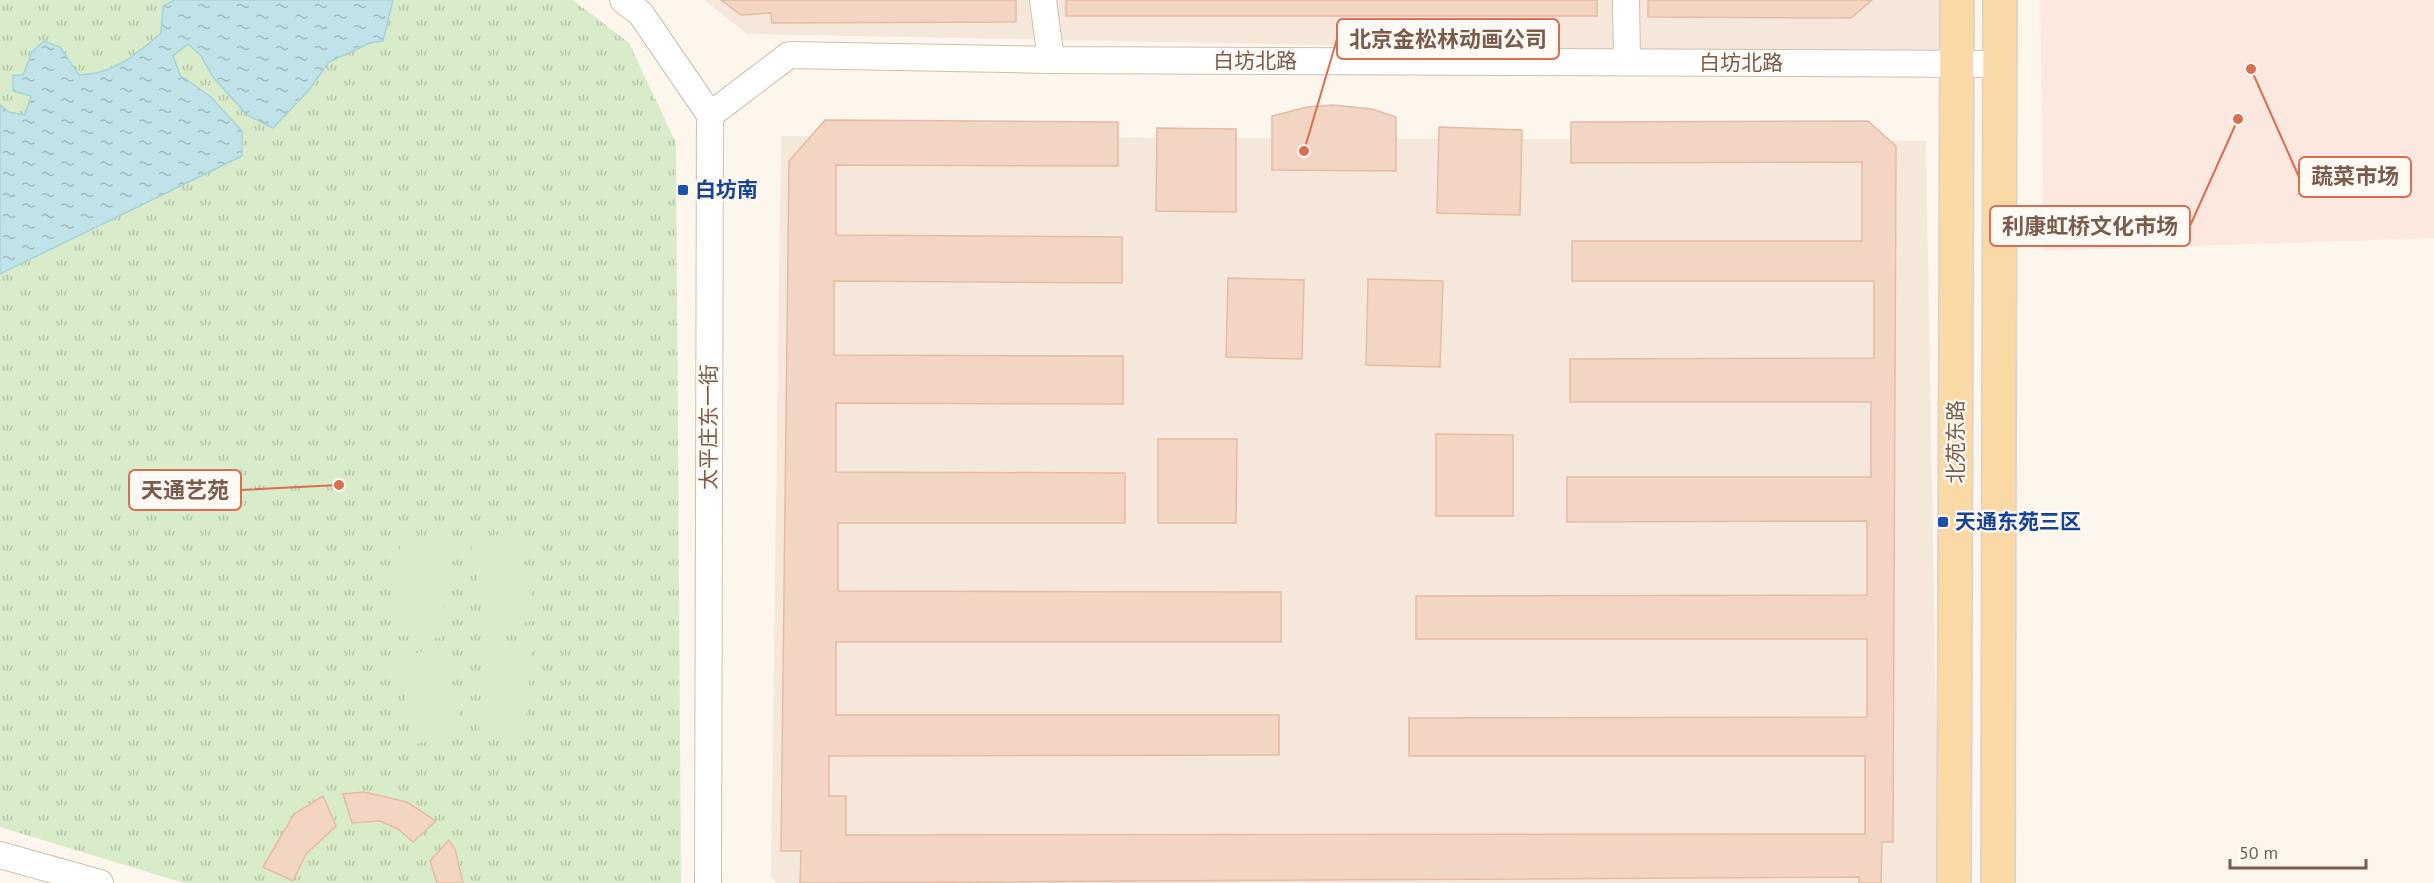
<svg xmlns="http://www.w3.org/2000/svg" width="2434" height="883" font-family="'PT Sans','Noto Sans SC',sans-serif">
<defs>
<pattern id="grass-tufts" width="24" height="20" patternUnits="userSpaceOnUse" patternTransform="scale(1.5)"><rect width="24" height="20" fill="#d8ecc9"/><path d="M3 7l-1-3M5 7V3M7 7l1-3M15 17l-1-3M17 17v-4M19 17l1-3" fill="none" stroke="#b4c2a5"/></pattern>
<pattern id="water-ripples" width="26" height="14" patternUnits="userSpaceOnUse" patternTransform="scale(1.5)"><rect width="26" height="14" fill="#bfe3e8"/><path d="M2 4q2-2 4 0t4 0M15 11q2-2 4 0t4 0" fill="none" stroke="#a0bbbe"/></pattern>
</defs>
<rect width="100%" height="100%" fill="#fdf6ec"/>
<path fill="#f5e8da" d="M704 0H1941L1942 57 747 34Z
M781 136 1926 141 1939 883H776L771 876Z"/>
<path fill="#fde8e0" d="M2040 0H2434V238L2044 251Z"/>
<path fill="url(#grass-tufts)" d="M0 0H573L629 43 676 143 681 883H184L0 827Z"/>
<path fill="#d8ecc9" d="M517 531 536 620 488 630 470 541Z
M400 542 448 545 442 638 394 635Z
M488 639 533 643 524 736 479 732Z
M443 647 463 733 416 744 396 658Z"/>
<path fill="url(#water-ripples)" stroke="#a5d3da" stroke-width="1.5" d="M175 0H393L383 41 370 43 329 62 308 91 273 128 247 115 213 77 201 56 188 44 173 56 180 75 211 97 242 131V156L0 274V105L9 112 25 115 31 96 13 91V75H23L32 52 44 41 60 47 79 75C112 75 137 54 161 33L163 6Z"/>
<path fill="#f3d5c3" stroke="#e6bba3" stroke-width="1.5" d="M721 0H1016V22L772 23 771 13 741 15Z
M1066 0H1597V16H1066Z
M1648 0H1872L1851 18 1648 17Z
M1333 105 1372 109 1396 117V171L1272 170V116L1307 107Z
M825 120 1118 122V166L836 165V235L1122 237V283L834 281V355L1123 356V404L836 403V472L1125 473V523H838V591L1281 592V642H836V715H1279V755L829 756V796H846V835L1865 834V756H1409V718L1867 717V639H1416V596L1867 595V521L1567 522V477H1871V402H1570V359L1874 358V281H1572V241H1862V162L1571 163V122L1868 121 1896 146 1893 842H1882L1881 883H1859V877L800 883 801 851H781L789 161Z
M1439 127 1522 130 1520 215 1437 213Z
M1157 128 1236 129V212L1156 211Z
M1228 278 1304 280 1302 359 1226 357Z
M1368 279 1443 281 1440 367 1366 365Z
M1436 434 1513 435V516H1436Z
M1158 439H1237L1236 523H1158Z
M364 792 407 802 436 821 413 842 398 829 380 821 352 823 343 794Z
M323 796 336 826 306 854 293 881 263 867 294 814Z
M449 840 455 849 463 883H437L430 861Z"/>
<g fill="none" stroke-linecap="round" stroke-linejoin="round">
<defs>
<path id="minor" d="M623 0 641 14 710 115 708 883
M1043 0 1051 60
M1626 0 1627 62
M710 115 789 55 1051 60 2000 64
M0 855 100 883"/>
<path id="major" d="M1954 883 1957 0
M1998 883 2000 0"/>
</defs>
<use href="#minor" stroke="#d1beb0" stroke-width="28"/>
<use href="#major" stroke="#dad1cd" stroke-width="36"/>
<use href="#minor" stroke="#fff" stroke-width="26"/>
<use href="#major" stroke="#fbd9a5" stroke-width="33"/>
</g>
<g fill="#1a4fb4" stroke="#fffaf3" stroke-width="2">
<rect x="677" y="184" width="12" height="12" rx="3"/>
<rect x="1937" y="516" width="12" height="12" rx="3"/>
</g>
<g text-anchor="middle" stroke-width="4.5" stroke-linejoin="round" paint-order="stroke">
<g font-size="21" fill="#7a5c4d" stroke="#fffaf3">
<text x="1255" y="68">白坊北路</text>
<text x="1741" y="70">白坊北路</text>
<text transform="translate(709 427) rotate(-90)" y="7">太平庄东一街</text>
<text transform="translate(1956 442) rotate(-90)" y="7">北苑东路</text>
</g>
<g font-size="21" font-weight="bold" fill="#164399" stroke="#fffaf3" text-anchor="start">
<text x="695" y="197">白坊南</text>
<text x="1955" y="529">天通东苑三区</text>
</g>
</g>
<path fill="none" stroke="#dc6d51" stroke-width="2" d="M1304 151L1337 39M2251 69L2299 177M2238 119L2190 226M339 485L241 490"/>
<g fill="#dc6d51" stroke="#fffaf3" stroke-width="2">
<circle cx="1304" cy="151" r="6"/>
<circle cx="2251" cy="69" r="6"/>
<circle cx="2238" cy="119" r="6"/>
<circle cx="339" cy="485" r="6"/>
</g>
<g fill="#fffaf3" stroke="#dc6d51" stroke-width="2">
<rect x="1337" y="19" width="222" height="40" rx="6"/>
<rect x="2299" y="157" width="112" height="40" rx="6"/>
<rect x="1990" y="206" width="200" height="40" rx="6"/>
<rect x="129" y="470" width="112" height="40" rx="6"/>
</g>
<g font-size="22" text-anchor="middle" font-weight="bold" fill="#7a5c4d">
<text x="1448" y="47">北京金松林动画公司</text>
<text x="2355" y="184">蔬菜市场</text>
<text x="2090" y="234">利康虹桥文化市场</text>
<text x="185" y="498">天通艺苑</text>
</g>
<path d="M2230 859v9h136v-9" fill="none" stroke="#7a5c4d" stroke-width="3"/>
<text x="2239" y="859" font-size="18" fill="#7a5c4d" stroke="#fffaf3" stroke-width="4.5" paint-order="stroke">50 m</text>
</svg>
